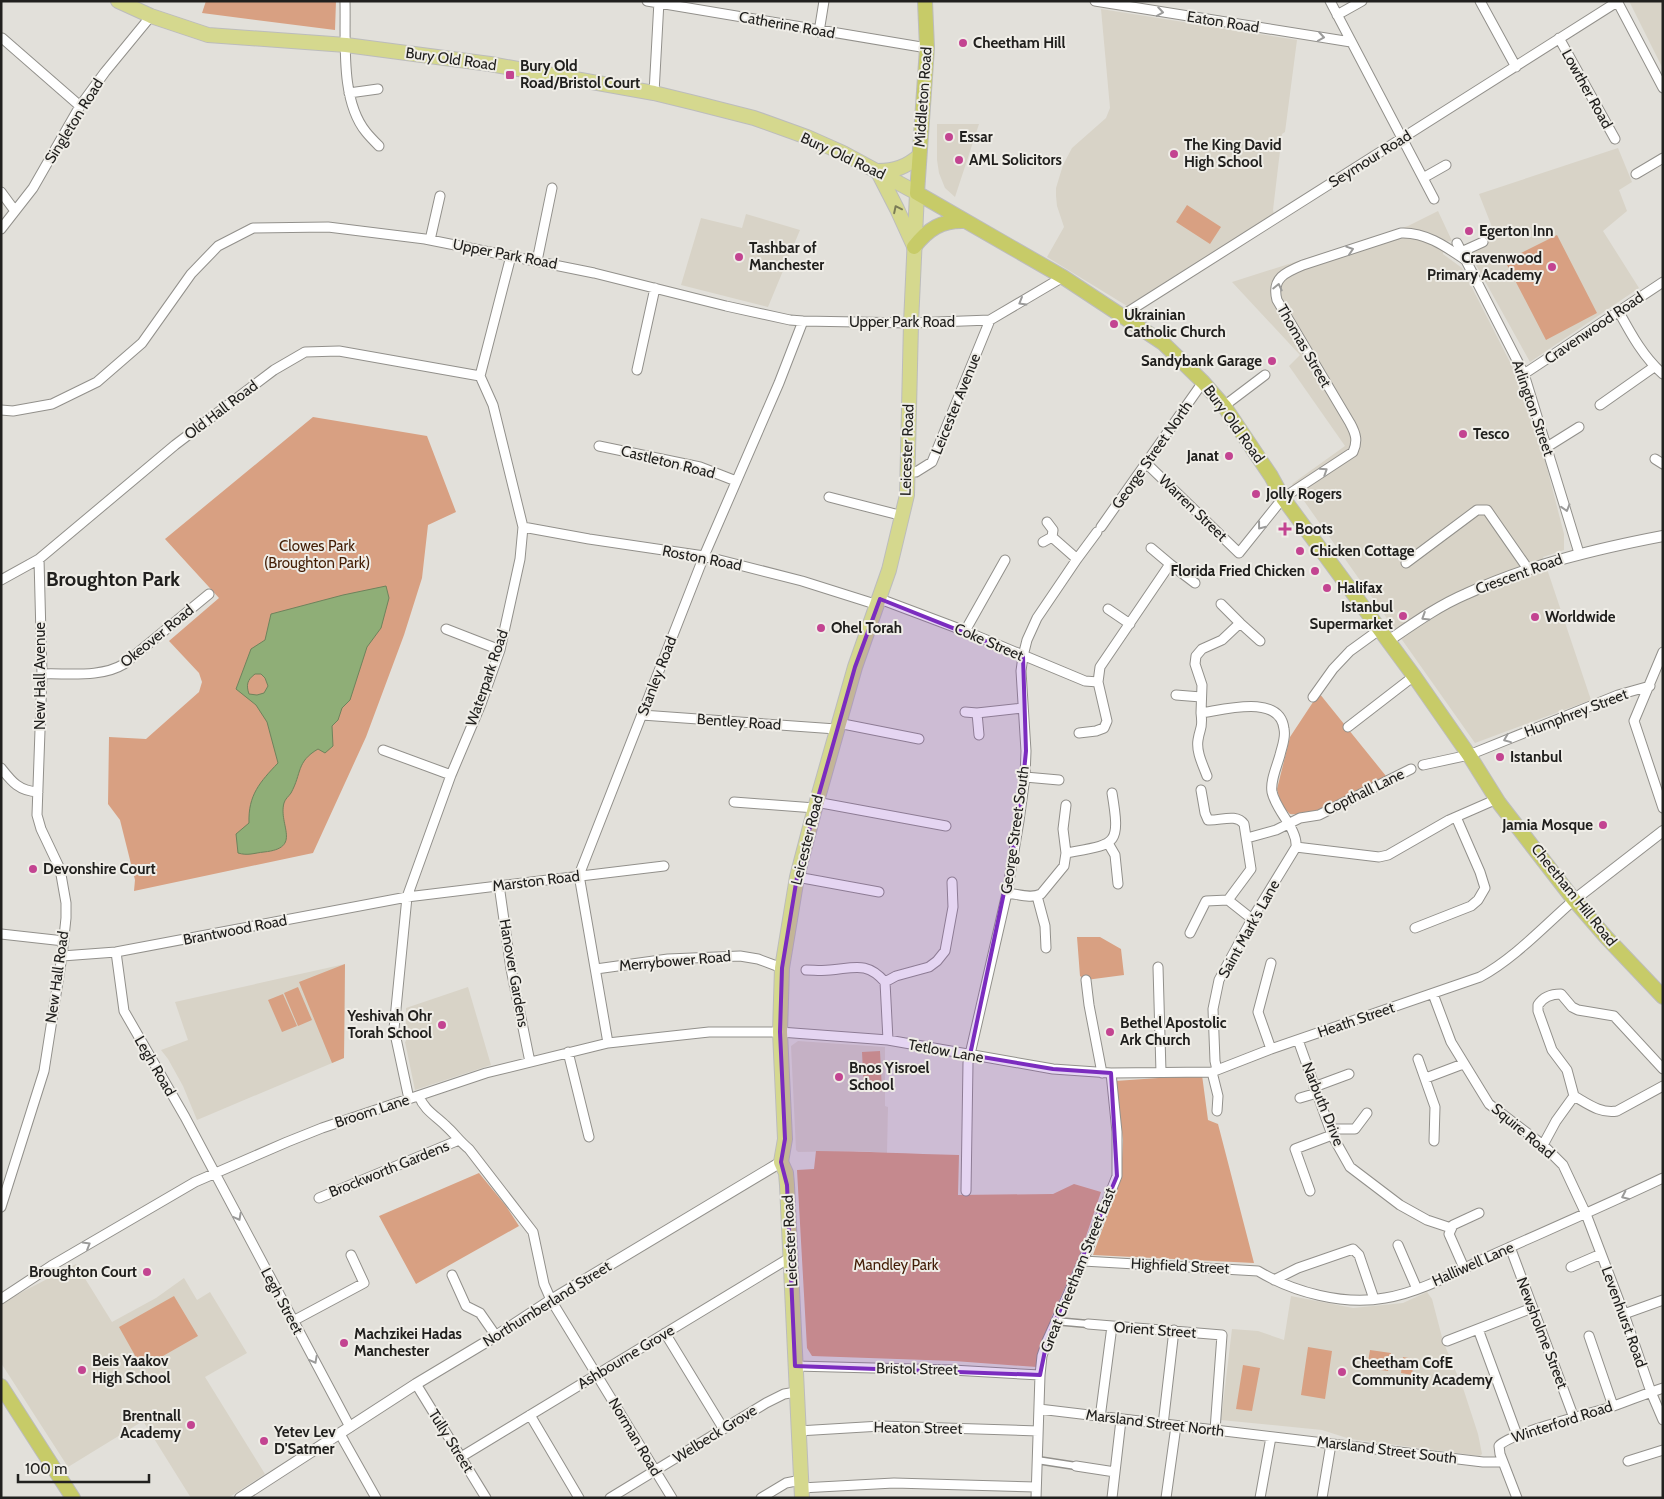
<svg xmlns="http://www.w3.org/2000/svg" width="1664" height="1499" font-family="Cabin,sans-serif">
<rect width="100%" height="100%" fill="#e2e0da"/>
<path fill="#d8d3c7" d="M1629 1H1663V69Z
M1101 9 1297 40 1285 132 1282 134 1273 210 1274 214 1127 306 1047 257 1064 227 1057 206 1056 196V188L1063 165 1072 148 1106 118 1110 108Z
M937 124H979L955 197 945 188 939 173 937 160Z
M1618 148 1632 182 1619 190 1627 211 1603 231 1639 288 1530 362 1466 247 1494 232 1479 194Z
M1438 211 1452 241 1444 242 1443 254 1462 268 1515 372 1546 464 1564 534V550L1543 557 1591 700 1475 743 1292 484 1345 446 1289 366 1300 355 1232 282 1408 226Z
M746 214 800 230 768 307 681 285 701 218 742 228Z
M345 964 344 1058 197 1120 183 1086 168 1059 161 1050 188 1040 175 1002Z
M468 987 491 1065 415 1090 405 1042 406 1041V1008Z
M798 1041 885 1047V1106L888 1107 887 1153 859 1151 798 1152 796 1150 791 1046Z
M76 1264 112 1322 156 1298 184 1278 197 1300 210 1292 247 1353 205 1377 265 1474 228 1498H191L143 1421 68 1467 1 1363V1303Z
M1427 1292 1432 1299 1443 1341 1464 1391 1478 1434 1482 1454 1480 1456 1350 1439 1322 1430 1221 1420 1232 1329 1258 1331 1284 1340 1291 1296 1353 1308 1403 1303Z"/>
<path fill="#d8a082" d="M206 1H336L335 30 202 13Z
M1187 205 1221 227 1210 244 1176 222Z
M1557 235 1597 313 1546 340 1505 261Z
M313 417 427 436 456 512 428 525 422 578 404 635 366 737 313 853 134 891 135 880 120 820 108 804 109 737 146 739 199 692 202 682 199 673 169 641 219 598 165 539Z
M1319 693 1386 776C1360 789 1319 817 1290 814L1281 805 1277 789 1290 737Z
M1077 937H1100L1121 949 1124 975 1086 980 1080 976Z
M345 964 344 1058 332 1063 299 982Z
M298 987 312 1020 298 1026 284 993Z
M283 994 297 1026 282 1032 268 1000Z
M880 1051 882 1091 864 1092 862 1052Z
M1202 1075 1208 1120 1218 1124 1254 1263 1093 1255 1121 1178 1123 1140 1115 1081Z
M816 1151C864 1151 911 1154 959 1155L958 1195 1053 1194 1074 1184 1101 1192 1079 1257 1052 1316 1037 1367 954 1361 812 1356 807 1348 797 1170 814 1169Z
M479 1173 506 1206 519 1226 416 1284 379 1216Z
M174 1296 198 1336 142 1368 119 1327Z
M1308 1347 1332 1351 1325 1399 1301 1395Z
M1370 1350 1391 1353 1388 1371 1367 1368Z
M1403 1357 1414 1359 1412 1375 1401 1373Z
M1243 1365 1260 1368 1252 1411 1236 1409Z"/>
<path fill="#8fae77" stroke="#6e835c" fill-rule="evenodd" d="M386 586 389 598 381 628 367 647 350 700 342 708 338 720 332 726 333 746 325 753 318 749C296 762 302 773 291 793 289 796 285 799 284 803 278 825 303 848 264 852 254 853 248 856 238 853L236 834 249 823C248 795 260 782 278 763L267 722 256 705 236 689 251 649 265 640 271 614 343 595ZM255 674H261L265 678 268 686 264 693 257 695 249 694C246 685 247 680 255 674Z"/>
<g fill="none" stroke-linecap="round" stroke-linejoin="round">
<defs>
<path id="pedestrian" d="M1055 1321 1088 1324
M1037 1460 1076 1466"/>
<path id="minor" d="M345 1C346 41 340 100 366 132 370 137 375 142 379 146
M647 1 927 48
M1095 1 1351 42
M1330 1 1434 199
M1480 1 1516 67
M1617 1 1663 88
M1337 15 1362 1
M819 32 824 1
M2 38 80 106
M1559 38 1615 139
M349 93 378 89
M654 93 659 1
M1636 174 1663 158
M1423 178 1446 165
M1 192 15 211
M1 229 33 188 80 106 105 72 151 16
M430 240 440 196
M1457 243 1524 374 1579 553
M1461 252 1483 242
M537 261 552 188
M1619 312C1631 334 1644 358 1663 374
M1123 315 1617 2
M637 370 655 288
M1524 374 1663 282
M1600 405 1654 367
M1224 406 1265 375
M1 410 13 411 52 404 97 382 142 343 191 274 218 246 253 228 328 227 425 239 594 273 726 306 790 320 803 321 911 323 990 320 1063 277
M599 446 700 467 736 481
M1547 447 1579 427
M1655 459 1663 464
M1146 463 1239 553 1283 498 1353 452C1358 441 1356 434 1350 423L1277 300C1271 278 1286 272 1303 265L1401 233C1425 232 1445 246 1464 259
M908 471 916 472 932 462 990 320
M829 497 903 516
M1047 522 1053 530 1052 537 1077 559
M523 527 589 539 704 556 802 581 878 605
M1101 527 1203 382
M1043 542 1052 537
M1151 548 1170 564
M1406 563 1477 510H1487L1528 569
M1 580 39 559 175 445 274 370 305 352 339 351 480 376
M880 599 965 631 1085 681 1098 682
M1108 609 1130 624
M1240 623 1260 641
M446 629 500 650
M965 631 1005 560
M1663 652 1634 721 1663 808
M42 674C68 673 101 678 124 664L209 594
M1176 695 1201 697
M1313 697 1333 669 1350 651 1379 630
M965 712 977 713
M1201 713 1202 685 1195 664 1196 656 1202 649 1222 640 1240 623 1221 604
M642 715 836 729
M838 723 919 739
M1348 727 1414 676
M1079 733 1096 731 1104 728 1107 721 1098 682 1100 667 1170 564 1195 583
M979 735 977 713 1022 708
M383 750 451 775
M1423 765 1469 755 1618 695 1650 686
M1 768C12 782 19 791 38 792
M1207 776C1203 765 1196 752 1198 740 1200 727 1203 729 1201 713 1223 710 1280 693 1284 729 1286 738 1282 746 1280 755 1277 766 1270 781 1272 792 1276 811 1298 829 1296 847L1252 919 1219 980 1213 1009 1215 1061 1217 1070
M1025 777 1059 780
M734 802 815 808
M816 802 946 826
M1247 838 1276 830 1300 818 1319 815 1411 769
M1108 843 1115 855 1118 884
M1296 847 1379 857 1388 855 1449 820 1497 799
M1066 853 1063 829 1066 805
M797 877 879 892
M499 885 511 969 530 1062
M1007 893C1018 894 1031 899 1041 894L1064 866 1066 853C1116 844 1121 847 1112 793
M1037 896 1045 926 1046 948
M1228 900 1252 919
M1415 928 1471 906 1478 900 1485 888 1480 872 1456 817
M1190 933 1206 901 1228 900 1251 869 1244 824C1236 813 1220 821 1208 820L1205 813 1201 790
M1 934 64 941
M116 952 124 1011 185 1117 350 1427
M62 956 116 952 407 897 664 866
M1158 967 1161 1072
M596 969 668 959 740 956 758 959 782 968
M806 970C814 970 822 971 830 970 854 968 867 961 885 982
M1086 980 1089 1005 1102 1073
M1433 994 1451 1042 1489 1104 1543 1145 1563 1165 1586 1214 1624 1314 1651 1392 1663 1420
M888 1040 885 982 896 976 929 967 937 961 945 951 953 907 952 882
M1298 1040 1332 1135 1350 1167 1400 1205 1427 1220 1451 1228
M608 1043 579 875 704 556 779 383 803 321
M1271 1049 1258 1012 1271 963
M568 1052 589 1137
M1418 1059 1435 1107 1434 1141
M1212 1072 1218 1096 1217 1111
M1426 1078 1463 1064
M1314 1087 1349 1074
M419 1096C424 1110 436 1116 446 1126 454 1133 460 1142 469 1149L533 1232 544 1284 551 1300 672 1498
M1574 1096C1588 1104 1601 1114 1617 1111L1663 1086
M1300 1098 1317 1093
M409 1099 394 1029 407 897 451 775 481 704 500 650 520 559 523 527 493 405 480 376 511 256
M1330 1129H1355L1367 1113
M1543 1145 1556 1121 1574 1096 1567 1070 1552 1050 1538 1011V1005C1543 997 1551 994 1561 994L1572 1007 1578 1010 1614 1016 1663 1069
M966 1191 968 1063 1007 893 1019 821 1025 777 1026 751 1021 671 1023 656 1027 640 1037 618 1077 559 1097 532
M1310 1191 1295 1149 1332 1135
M319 1198 459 1140
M1 1207 44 1071 62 956 66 918V903L60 869 41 829 37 815 42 674 39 559
M1398 1245 1417 1289
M1510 1247 1574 1418
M1083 1261 1258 1271C1293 1292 1344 1306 1385 1298 1422 1292 1457 1271 1490 1256 1548 1230 1606 1205 1663 1178
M1571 1267 1601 1254
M1464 1268 1449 1234 1453 1225 1479 1213
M452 1275 466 1306 480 1313 496 1336
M1274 1280 1298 1268 1353 1249 1359 1255 1374 1299
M1 1299 51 1266 195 1182 287 1142 322 1128 486 1073 608 1043 709 1032H780L888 1040 1053 1069 1111 1073 1212 1072 1271 1049 1480 977C1515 958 1544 926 1574 900
M1624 1314 1663 1300
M293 1321 364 1283 351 1255
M1088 1324 1222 1335 1215 1430
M1478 1329 1517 1435
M665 1333 723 1428
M1589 1336 1613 1406
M1447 1341 1532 1308
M795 1366 952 1370 1040 1375
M416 1384 486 1498
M1039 1409 1483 1462H1503
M530 1415 579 1498
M1100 1418 1112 1326
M1163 1425 1174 1330
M798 1431 881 1426 1038 1431
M340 1434 376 1498
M461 1457 791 1257
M1628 1461 1663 1450
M1076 1466 1115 1472
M801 1488 894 1483 1036 1487
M610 1498 766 1403 784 1394 796 1392
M761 1498 786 1483 801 1480
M1036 1498 1040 1375 1042 1356 1047 1341 1083 1261 1117 1176V1132L1111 1073
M1112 1498 1121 1420
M1166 1498 1176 1426
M1260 1498 1271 1437
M1322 1498 1331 1444
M1517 1498 1500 1454 1499 1446C1508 1434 1588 1414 1608 1408 1626 1402 1644 1394 1663 1388"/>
<path id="tertiary" d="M1388 641C1413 624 1438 606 1466 594 1529 565 1595 549 1663 536
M1574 900 1663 831
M240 1498 416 1384 496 1336 551 1300 781 1162"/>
<path id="primary" d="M118 1 151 16 208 35 346 45 490 64 654 93 695 103 754 118 807 137 843 153 917 193 911 323 907 495 889 570 855 667 815 808 797 877 782 968 780 1032 785 1139 781 1162 786 1173 787 1185 802 1498
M878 171C895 171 906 167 919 156
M878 172 897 209 913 244"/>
<path id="trunk" d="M925 1 927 48 917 193 1063 277 1163 343 1203 382 1224 406 1271 476 1283 498 1414 676 1469 755 1499 803 1574 900 1606 937 1663 997
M914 247C928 229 942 220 965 221
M1 1386 73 1498"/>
</defs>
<use href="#pedestrian" stroke="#92908b" stroke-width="9"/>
<use href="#minor" stroke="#92908b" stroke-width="11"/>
<use href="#tertiary" stroke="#92908b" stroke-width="12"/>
<use href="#primary" stroke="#bcbcbc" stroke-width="16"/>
<use href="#trunk" stroke="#bcbcbc" stroke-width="16"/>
<use href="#pedestrian" stroke="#fff" stroke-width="6"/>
<use href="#minor" stroke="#fff" stroke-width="9"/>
<use href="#tertiary" stroke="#fff" stroke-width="10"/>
<use href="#primary" stroke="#d5d88e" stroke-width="14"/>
<use href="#trunk" stroke="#c7cb68" stroke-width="14"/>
</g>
<defs><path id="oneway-chevron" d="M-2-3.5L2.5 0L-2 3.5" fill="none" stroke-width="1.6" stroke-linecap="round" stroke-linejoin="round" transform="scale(1.25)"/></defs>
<g stroke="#9b9b9a">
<use href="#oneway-chevron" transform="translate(1160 12) rotate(9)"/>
<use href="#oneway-chevron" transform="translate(1321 37) rotate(9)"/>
<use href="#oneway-chevron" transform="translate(1350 250) rotate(-18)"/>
<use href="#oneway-chevron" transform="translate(1278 287) rotate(-77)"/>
<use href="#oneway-chevron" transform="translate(1022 302) rotate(150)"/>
<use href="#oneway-chevron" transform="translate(1324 471) rotate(-33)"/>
<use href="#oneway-chevron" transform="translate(1566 508) rotate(73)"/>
<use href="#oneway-chevron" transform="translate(1261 526) rotate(128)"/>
<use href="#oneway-chevron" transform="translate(1425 617) rotate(148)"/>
<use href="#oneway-chevron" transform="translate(1507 739) rotate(158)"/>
<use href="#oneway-chevron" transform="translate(1625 1196) rotate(155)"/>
<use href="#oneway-chevron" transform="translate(238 1217) rotate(62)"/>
<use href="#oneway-chevron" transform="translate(87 1245) rotate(-31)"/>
<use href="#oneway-chevron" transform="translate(314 1360) rotate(62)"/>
</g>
<use stroke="#7b7c56" href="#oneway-chevron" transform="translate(897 209) rotate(-116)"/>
<path fill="#7b2cbf" fill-opacity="0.2" stroke="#7b2cbf" stroke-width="4" stroke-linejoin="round" d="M880 599 1023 656 1026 751 1019 821 970 1055 1053 1069 1111 1073 1117 1176 1047 1341 1040 1375 795 1366 787 1185 781 1162 785 1139 780 1032 782 968 797 877 815 808 855 667Z"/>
<g fill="#c34491" stroke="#efede7" stroke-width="2">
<circle cx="963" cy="43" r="5"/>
<rect x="505" y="70" width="10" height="10" rx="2.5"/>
<circle cx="949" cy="137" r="5"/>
<circle cx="1174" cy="154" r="5"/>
<circle cx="959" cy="160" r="5"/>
<circle cx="1469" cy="231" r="5"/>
<circle cx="739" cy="257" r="5"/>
<circle cx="1552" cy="267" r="5"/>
<circle cx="1114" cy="324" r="5"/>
<circle cx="1272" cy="361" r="5"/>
<circle cx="1463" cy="434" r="5"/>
<circle cx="1229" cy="456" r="5"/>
<circle cx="1256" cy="494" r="5"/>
<path d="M1282.5 521.5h5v5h5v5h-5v5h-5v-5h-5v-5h5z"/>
<circle cx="1300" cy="551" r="5"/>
<circle cx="1315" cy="571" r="5"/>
<circle cx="1327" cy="588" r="5"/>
<circle cx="1403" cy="616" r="5"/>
<circle cx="1535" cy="617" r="5"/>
<circle cx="821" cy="628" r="5"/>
<circle cx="1500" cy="757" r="5"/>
<circle cx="1603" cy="825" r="5"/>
<circle cx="33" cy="869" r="5"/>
<circle cx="442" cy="1025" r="5"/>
<circle cx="1110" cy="1032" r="5"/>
<circle cx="839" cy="1077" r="5"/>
<circle cx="147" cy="1272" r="5"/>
<circle cx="344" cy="1343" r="5"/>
<circle cx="82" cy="1370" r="5"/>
<circle cx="1342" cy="1372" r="5"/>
<circle cx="191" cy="1425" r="5"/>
<circle cx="264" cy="1441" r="5"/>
</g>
<g text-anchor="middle" stroke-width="4" stroke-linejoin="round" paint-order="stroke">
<g font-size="15" fill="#21201e" stroke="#efede7">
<text transform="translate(1223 22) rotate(9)" y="5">Eaton Road</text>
<text transform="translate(787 25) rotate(10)" y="5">Catherine Road</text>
<text transform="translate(451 59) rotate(8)" y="5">Bury Old Road</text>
<text transform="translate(1587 89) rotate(61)" y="5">Lowther Road</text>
<text transform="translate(923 97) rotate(-86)" y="5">Middleton Road</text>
<text transform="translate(74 121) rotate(-58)" y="5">Singleton Road</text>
<text transform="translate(843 156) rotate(25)" y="5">Bury Old Road</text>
<text transform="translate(1370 159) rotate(-32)" y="5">Seymour Road</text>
<text transform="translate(505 254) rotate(11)" y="5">Upper Park Road</text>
<text x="902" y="327">Upper Park Road</text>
<text transform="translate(1594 328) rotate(-34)" y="5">Cravenwood Road</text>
<text transform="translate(1304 346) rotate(60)" y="5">Thomas Street</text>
<text transform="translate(956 404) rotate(-68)" y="5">Leicester Avenue</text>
<text transform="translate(1533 408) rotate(71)" y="5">Arlington Street</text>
<text transform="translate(221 410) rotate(-37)" y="5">Old Hall Road</text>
<text transform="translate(1234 424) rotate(54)" y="5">Bury Old Road</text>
<text transform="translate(907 450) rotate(-88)" y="5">Leicester Road</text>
<text transform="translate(1152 455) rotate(-55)" y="5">George Street North</text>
<text transform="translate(668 462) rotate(14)" y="5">Castleton Road</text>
<text transform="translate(1193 508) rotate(44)" y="5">Warren Street</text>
<text transform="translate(702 558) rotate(11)" y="5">Roston Road</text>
<text transform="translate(1519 574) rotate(-20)" y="5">Crescent Road</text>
<text transform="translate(157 636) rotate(-39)" y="5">Okeover Road</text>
<text transform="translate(989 642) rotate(23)" y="5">Coke Street</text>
<text transform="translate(40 676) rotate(-90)" y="5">New Hall Avenue</text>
<text transform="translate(657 676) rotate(-69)" y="5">Stanley Road</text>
<text transform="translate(487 678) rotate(-71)" y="5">Waterpark Road</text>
<text transform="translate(1576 713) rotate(-21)" y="5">Humphrey Street</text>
<text transform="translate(739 722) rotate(4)" y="5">Bentley Road</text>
<text transform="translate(1364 792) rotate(-26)" y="5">Copthall Lane</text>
<text transform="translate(1015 830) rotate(-82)" y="5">George Street South</text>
<text transform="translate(807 840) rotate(-76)" y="5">Leicester Road</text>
<text transform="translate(536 881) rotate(-7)" y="5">Marston Road</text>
<text transform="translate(1574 895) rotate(51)" y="5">Cheetham Hill Road</text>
<text transform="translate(1249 929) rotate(-61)" y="5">Saint Mark's Lane</text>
<text transform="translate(235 930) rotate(-11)" y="5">Brantwood Road</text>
<text transform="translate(675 961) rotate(-5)" y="5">Merrybower Road</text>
<text transform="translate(514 973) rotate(80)" y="5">Hanover Gardens</text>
<text transform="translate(57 977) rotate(-82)" y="5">New Hall Road</text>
<text transform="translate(1356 1020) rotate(-19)" y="5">Heath Street</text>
<text transform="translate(946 1051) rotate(10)" y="5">Tetlow Lane</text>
<text transform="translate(155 1066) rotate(60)" y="5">Legh Road</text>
<text transform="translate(1323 1104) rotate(68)" y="5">Narbuth Drive</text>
<text transform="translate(372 1111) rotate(-18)" y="5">Broom Lane</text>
<text transform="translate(1523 1131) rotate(40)" y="5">Squire Road</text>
<text transform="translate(389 1169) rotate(-22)" y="5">Brockworth Gardens</text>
<text transform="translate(790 1241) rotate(-93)" y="5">Leicester Road</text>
<text transform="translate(1473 1264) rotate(-24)" y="5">Halliwell Lane</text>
<text transform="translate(1180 1266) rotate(3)" y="5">Highfield Street</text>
<text transform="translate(1078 1270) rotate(-68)" y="5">Great Cheetham Street East</text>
<text transform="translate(282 1301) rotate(62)" y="5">Legh Street</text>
<text transform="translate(547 1304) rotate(-32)" y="5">Northumberland Street</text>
<text transform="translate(1624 1317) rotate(70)" y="5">Levenhurst Road</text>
<text transform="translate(1155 1330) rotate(4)" y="5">Orient Street</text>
<text transform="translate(1542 1333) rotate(69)" y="5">Newsholme Street</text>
<text transform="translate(626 1357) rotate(-31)" y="5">Ashbourne Grove</text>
<text transform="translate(917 1369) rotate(1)" y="5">Bristol Street</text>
<text transform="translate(1562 1422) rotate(-18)" y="5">Winterford Road</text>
<text transform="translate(1155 1423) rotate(7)" y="5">Marsland Street North</text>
<text transform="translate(918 1428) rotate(1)" y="5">Heaton Street</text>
<text transform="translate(715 1434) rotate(-32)" y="5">Welbeck Grove</text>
<text transform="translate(635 1437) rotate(59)" y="5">Norman Road</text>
<text transform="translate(451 1441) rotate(58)" y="5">Tully Street</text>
<text transform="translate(1387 1450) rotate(7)" y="5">Marsland Street South</text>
</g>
<g font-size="15" font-weight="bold" fill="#21201e" stroke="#efede7" text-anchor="start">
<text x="973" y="48">Cheetham Hill</text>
<text x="520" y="71">Bury Old<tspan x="520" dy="17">Road/Bristol Court</tspan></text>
<text x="959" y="142">Essar</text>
<text x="1184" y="150">The King David<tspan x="1184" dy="17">High School</tspan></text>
<text x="969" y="165">AML Solicitors</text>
<text x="1479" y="236">Egerton Inn</text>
<text x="749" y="253">Tashbar of<tspan x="749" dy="17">Manchester</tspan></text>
<text x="1542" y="263" text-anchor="end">Cravenwood<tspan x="1542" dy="17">Primary Academy</tspan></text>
<text x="1124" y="320">Ukrainian<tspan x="1124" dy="17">Catholic Church</tspan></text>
<text x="1262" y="366" text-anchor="end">Sandybank Garage</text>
<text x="1473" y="439">Tesco</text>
<text x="1219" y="461" text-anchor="end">Janat</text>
<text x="1266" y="499">Jolly Rogers</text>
<text x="1295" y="534">Boots</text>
<text x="1310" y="556">Chicken Cottage</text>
<text x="1305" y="576" text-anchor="end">Florida Fried Chicken</text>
<text x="1337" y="593">Halifax</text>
<text x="1393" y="612" text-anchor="end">Istanbul<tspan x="1393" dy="17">Supermarket</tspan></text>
<text x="1545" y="622">Worldwide</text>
<text x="831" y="633">Ohel Torah</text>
<text x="1510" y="762">Istanbul</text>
<text x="1593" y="830" text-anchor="end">Jamia Mosque</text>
<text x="43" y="874">Devonshire Court</text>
<text x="432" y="1021" text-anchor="end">Yeshivah Ohr<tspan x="432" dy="17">Torah School</tspan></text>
<text x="1120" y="1028">Bethel Apostolic<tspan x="1120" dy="17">Ark Church</tspan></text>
<text x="849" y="1073">Bnos Yisroel<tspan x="849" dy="17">School</tspan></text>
<text x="137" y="1277" text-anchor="end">Broughton Court</text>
<text x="354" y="1339">Machzikei Hadas<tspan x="354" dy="17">Manchester</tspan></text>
<text x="92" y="1366">Beis Yaakov<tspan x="92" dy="17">High School</tspan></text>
<text x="1352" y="1368">Cheetham CofE<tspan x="1352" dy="17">Community Academy</tspan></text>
<text x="181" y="1421" text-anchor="end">Brentnall<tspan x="181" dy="17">Academy</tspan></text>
<text x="274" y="1437">Yetev Lev<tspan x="274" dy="17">D'Satmer</tspan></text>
</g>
<g font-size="15" fill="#431d05" stroke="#efede7">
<text x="317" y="551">Clowes Park<tspan x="317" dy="17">(Broughton Park)</tspan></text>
<text x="896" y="1270">Mandley Park</text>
</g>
<g font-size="20" font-weight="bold" fill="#21201e" stroke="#efede7">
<text x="113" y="586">Broughton Park</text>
</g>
</g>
<rect width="1664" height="1499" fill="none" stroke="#21201e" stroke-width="5"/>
<path d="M18 1474v8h131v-8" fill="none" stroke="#21201e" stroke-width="2.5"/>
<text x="25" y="1474" font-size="15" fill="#21201e" stroke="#efede7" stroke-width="4" paint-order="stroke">100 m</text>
</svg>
